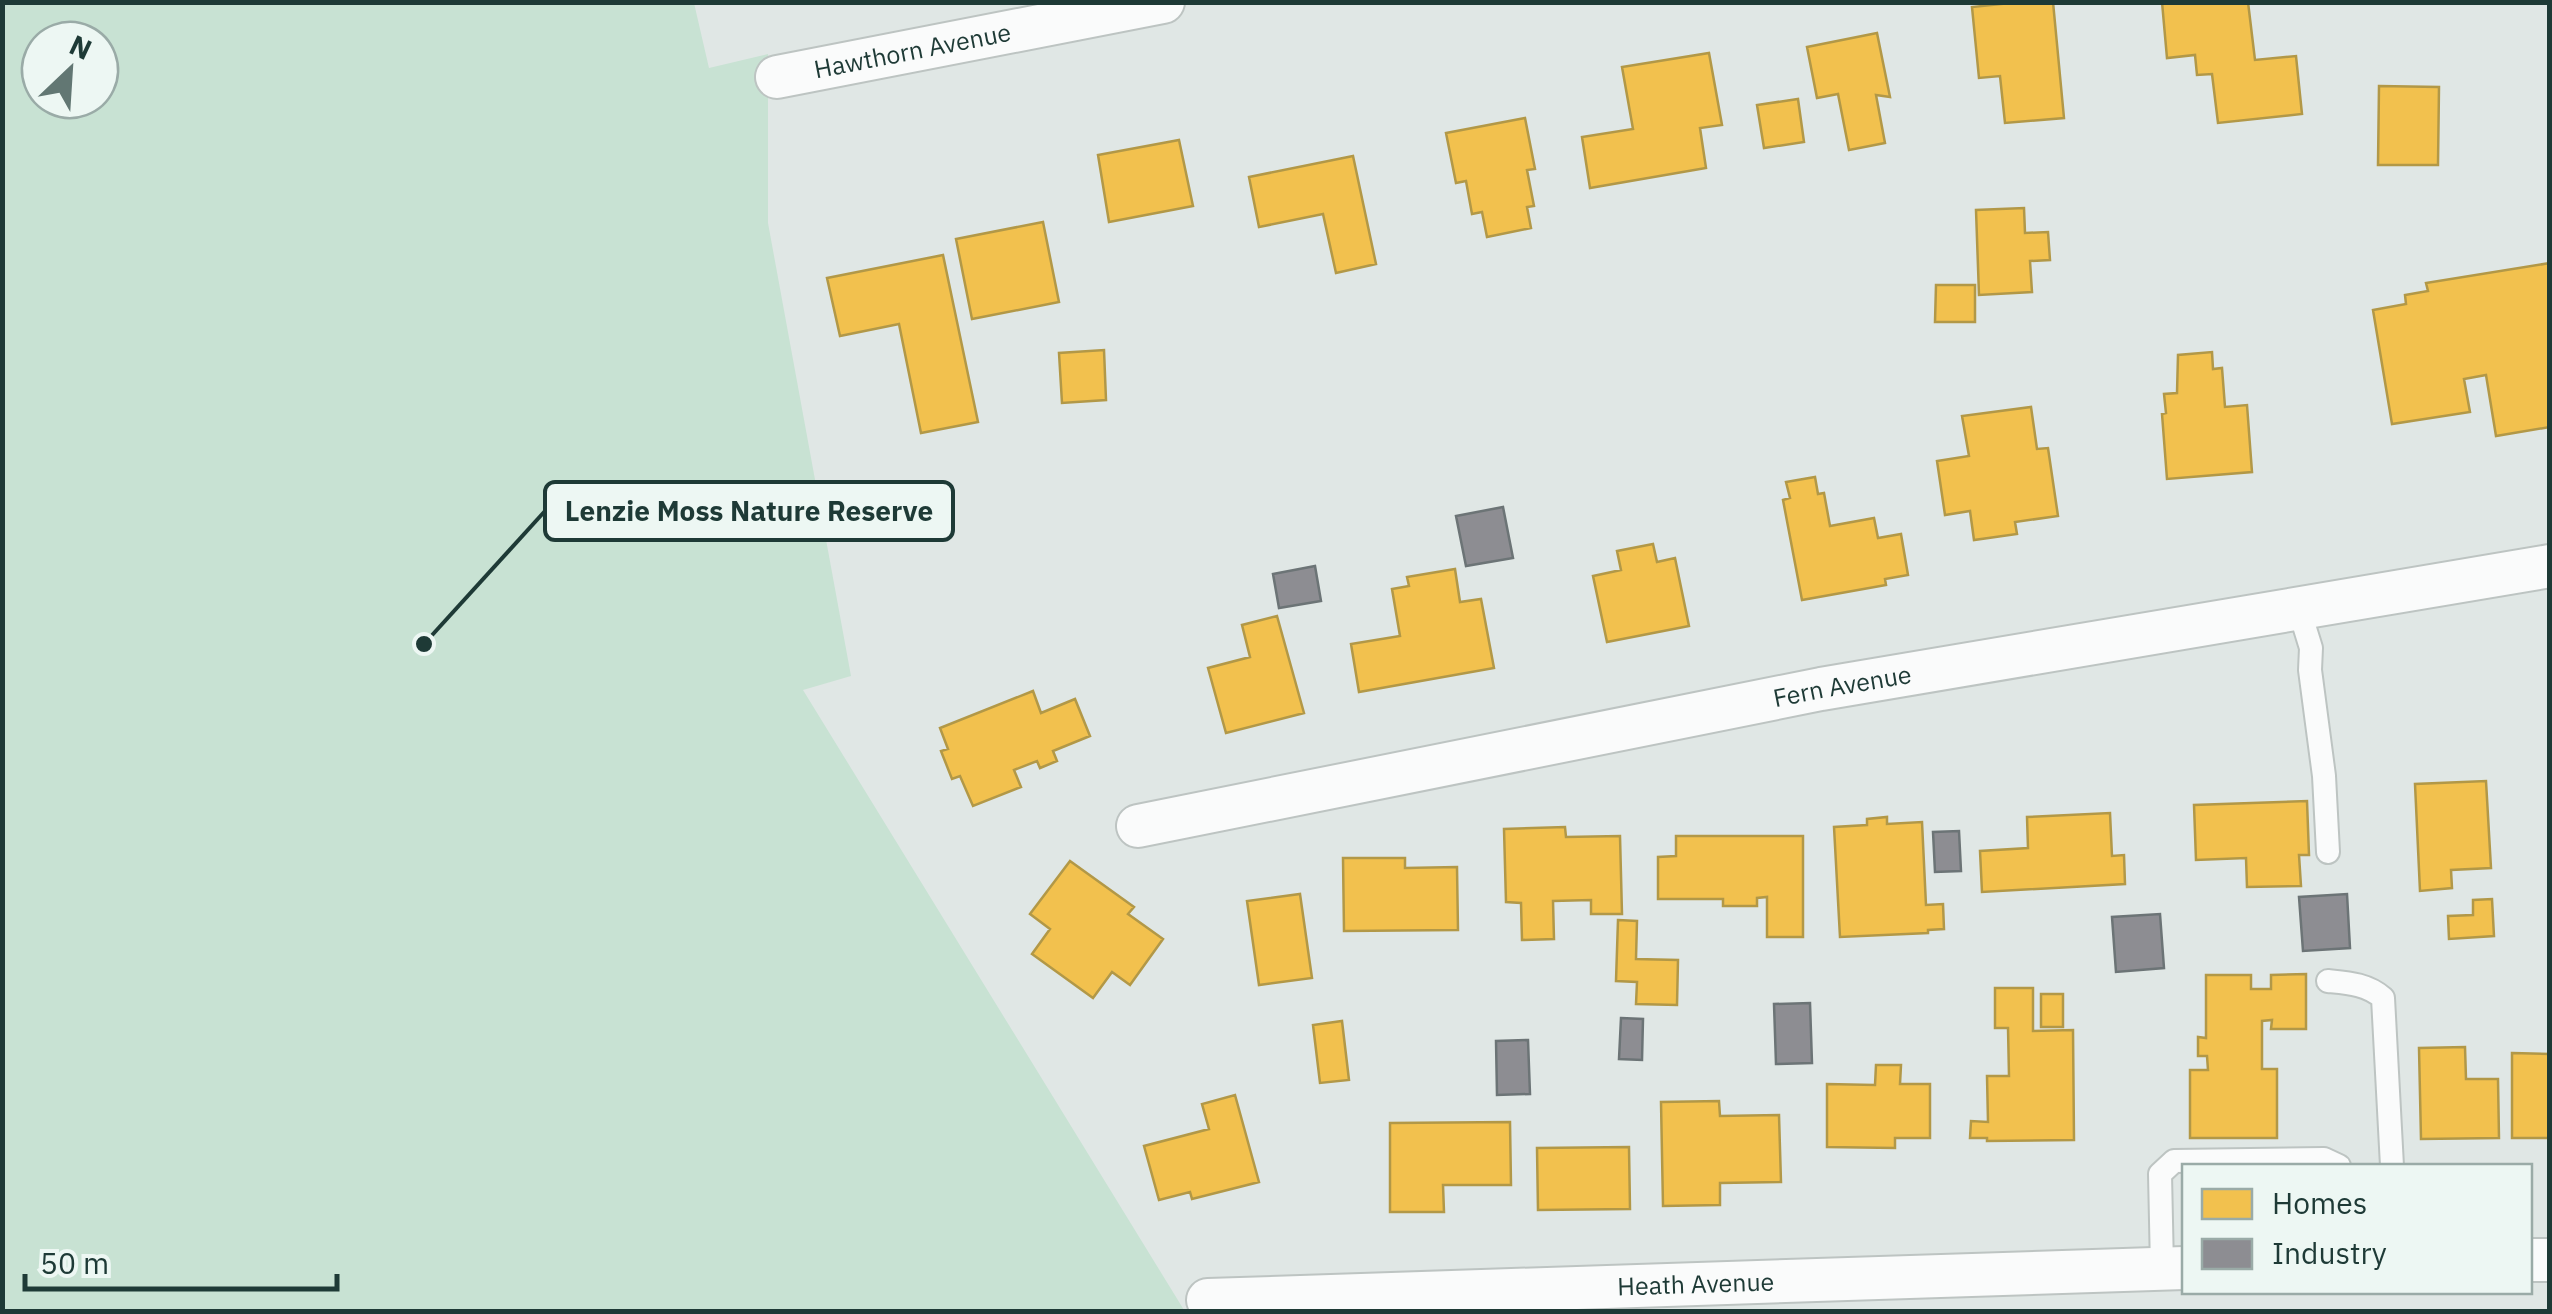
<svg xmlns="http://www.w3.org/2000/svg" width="2552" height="1314" font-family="'IBM Plex Sans',sans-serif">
<rect width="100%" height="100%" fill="#e0e7e5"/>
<path fill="#c8e2d3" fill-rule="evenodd" d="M3 3H694L709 68 768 54V223L851 676 803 690 1184 1310 3 1312ZM40 40H100V100H40Z"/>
<path fill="#f2c14e" stroke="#b29847" stroke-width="2.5" d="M2020 2H2053L2064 118 2005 123 2000 76 1979 78 1972 7Z
M2162 2H2248L2255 60 2296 56 2302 114 2218 123 2212 74 2197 75 2195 55 2167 58Z
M1877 33 1890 97 1876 95 1885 143 1849 150 1838 94 1817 98 1807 47Z
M1709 53 1722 125 1700 128 1706 168 1590 188 1582 137 1633 129 1622 67Z
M2379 86 2439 87 2438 165H2378Z
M1798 99 1804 142 1764 148 1757 105Z
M1525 118 1535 169 1527 170 1534 206 1527 207 1531 228 1487 237 1482 212 1472 214 1466 181 1456 183 1446 133Z
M1179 140 1193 206 1109 222 1098 155Z
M1353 156 1376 264 1336 273 1323 214 1259 227 1249 177Z
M2024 208 2025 233 2048 232 2050 260 2030 261 2032 292 1979 295 1976 210Z
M1043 222 1059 302 972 319 956 239Z
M943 255 978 422 921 433 899 324 840 336 827 278Z
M2550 263V427L2496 436 2486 375 2464 379 2470 412 2392 424 2373 310 2406 304 2405 295 2428 291 2426 283Z
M1936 285H1975V322H1935Z
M1104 350 1106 400 1062 403 1059 353Z
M2212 352 2213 369 2222 368 2225 407 2247 405 2252 472 2167 479 2162 414 2166 413 2164 394 2177 393 2178 355Z
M2031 407 2037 449 2048 448 2058 516 2015 522 2017 534 1974 540 1970 511 1945 515 1937 461 1969 456 1962 416Z
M1815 477 1818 494 1824 493 1830 526 1874 518 1878 538 1901 534 1908 575 1885 579 1886 585 1802 600 1783 500 1790 498 1786 482Z
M1653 544 1657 562 1675 558 1689 626 1607 642 1593 576 1621 570 1617 551Z
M1455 569 1460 602 1481 599 1494 668 1359 692 1351 644 1400 636 1392 589 1409 586 1407 577Z
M1277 616 1304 713 1226 733 1208 668 1250 657 1242 625Z
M1033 691 1041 713 1075 699 1090 736 1053 751 1057 761 1040 768 1037 761 1014 770 1021 787 973 806 960 776 952 779 941 751 948 749 940 728Z
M2486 781 2491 868 2451 870 2452 888 2420 891 2415 784Z
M2307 801 2309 855H2299L2301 886 2247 887 2246 858 2196 860 2194 805Z
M2110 813 2112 856 2124 855 2125 884 1982 892 1980 851 2028 848 2027 817Z
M1887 817V824L1922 822 1926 905 1943 904 1944 929 1928 930V933L1840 937 1834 827 1867 825V819Z
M1565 827 1566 837 1620 836 1622 914H1591V900L1553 901 1554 939 1522 940 1521 903 1506 902 1504 829Z
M1676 836H1803V937H1767V897L1757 898V906H1723V899H1658V857L1676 856Z
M1343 858H1405V868L1457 867 1458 930 1344 931Z
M1070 861 1134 907 1128 914 1163 939 1130 985 1112 972 1093 998 1032 954 1050 929 1030 914Z
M1300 894 1312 978 1259 985 1247 901Z
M2492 899 2494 936 2449 939 2448 916 2473 915V900Z
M1618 920 1637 921 1636 959 1678 960 1677 1005 1636 1004 1637 982 1616 981Z
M2306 974V1029H2271L2272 1020 2262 1021V1069H2277V1138H2190V1070H2208L2207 1056H2198V1037L2206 1038V975H2251V989H2271V975Z
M1995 988H2033V1031L2073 1030 2074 1140 1987 1141V1138H1970L1971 1121 1988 1122 1987 1076H2009L2008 1028H1995Z
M2041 994H2063V1027H2041Z
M1342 1021 1349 1080 1320 1083 1313 1025Z
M2465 1047 2466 1079H2498L2499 1138 2421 1139 2419 1048Z
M2512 1053 2550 1054V1138H2512Z
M1876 1065H1901L1900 1084H1930V1138H1895V1148L1827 1147V1084L1875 1085Z
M1235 1095 1259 1182 1192 1199 1190 1192 1159 1200 1144 1146 1209 1129 1202 1104Z
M1719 1101 1720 1116 1779 1115 1781 1182 1720 1183V1205L1663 1206 1661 1102Z
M1510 1122 1511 1185H1443L1444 1212H1390V1123Z
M1629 1147 1630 1209 1538 1210 1537 1148Z"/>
<path fill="#8d8d92" stroke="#6c7476" stroke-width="2.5" d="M1503 507 1513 558 1466 566 1456 516Z
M1315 566 1321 601 1279 608 1273 574Z
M1959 831 1961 871 1935 872 1933 832Z
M2347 894 2350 948 2303 951 2299 897Z
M2160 914 2164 968 2116 972 2112 917Z
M1810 1003 1812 1063 1776 1064 1774 1004Z
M1621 1018 1643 1019 1642 1060 1619 1059Z
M1528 1040 1530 1094 1497 1095 1496 1041Z"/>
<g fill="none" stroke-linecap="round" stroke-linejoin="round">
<defs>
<path id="lane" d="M2299 609 2311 648 2310 670 2324 776 2328 852
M2328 981C2348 983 2367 984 2383 998L2392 1166
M2162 1268 2160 1174 2174 1161 2324 1159 2339 1166"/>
<g id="street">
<path id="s1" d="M777 77 1163 2"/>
<path id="s2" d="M1138 826 1821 689 2550 566"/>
<path d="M2530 1260H2550"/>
<path id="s3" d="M1208 1300 2184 1268"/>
</g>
</defs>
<use href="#lane" stroke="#bdc4c2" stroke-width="26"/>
<use href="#street" stroke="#bdc4c2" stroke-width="46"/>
<use href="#lane" stroke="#fafbfb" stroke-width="22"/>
<use href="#street" stroke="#fafbfb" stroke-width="42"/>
</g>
<g text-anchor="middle" stroke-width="10" stroke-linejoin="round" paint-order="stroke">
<g font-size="25" fill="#1e3a36" stroke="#edf7f3">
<text dy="9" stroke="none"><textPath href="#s1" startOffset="138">Hawthorn Avenue</textPath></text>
<text dy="9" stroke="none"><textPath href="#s2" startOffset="718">Fern Avenue</textPath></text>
<text dy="9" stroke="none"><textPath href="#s3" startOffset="488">Heath Avenue</textPath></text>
</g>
</g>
<path fill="none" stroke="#1e3a36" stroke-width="4" d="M424 644L545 511"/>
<circle fill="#1e3a36" stroke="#edf7f3" stroke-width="4" cx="424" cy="644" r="10"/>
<rect fill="#edf7f3" stroke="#1e3a36" stroke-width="4" x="545" y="482" width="408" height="58" rx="10"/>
<g font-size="28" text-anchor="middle" font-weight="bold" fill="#1e3a36">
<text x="749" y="521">Lenzie Moss Nature Reserve</text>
</g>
<rect width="2552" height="1314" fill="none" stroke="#1e3a36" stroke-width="10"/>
<rect x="2182" y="1164" width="350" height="130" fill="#edf7f3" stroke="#9aaba7" stroke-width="2.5"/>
<rect x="2202" y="1189" width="50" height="30" fill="#f2c14e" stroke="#9aaba7" stroke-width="2.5"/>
<text x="2272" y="1214" font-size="30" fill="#1e3a36">Homes</text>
<rect x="2202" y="1239" width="50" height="30" fill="#8d8d92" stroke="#9aaba7" stroke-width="2.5"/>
<text x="2272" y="1264" font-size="30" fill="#1e3a36">Industry</text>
<g transform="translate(70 70) rotate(25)"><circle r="48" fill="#edf7f3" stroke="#9aaba7" stroke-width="2.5"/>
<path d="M0-8L18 38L0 25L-18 38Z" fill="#627773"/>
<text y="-15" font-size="28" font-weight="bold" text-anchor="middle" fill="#1e3a36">N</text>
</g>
<path d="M25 1274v15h312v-15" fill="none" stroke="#1e3a36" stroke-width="5"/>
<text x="40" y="1274" font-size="30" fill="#1e3a36" stroke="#edf7f3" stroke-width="8" paint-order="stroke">50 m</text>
</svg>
